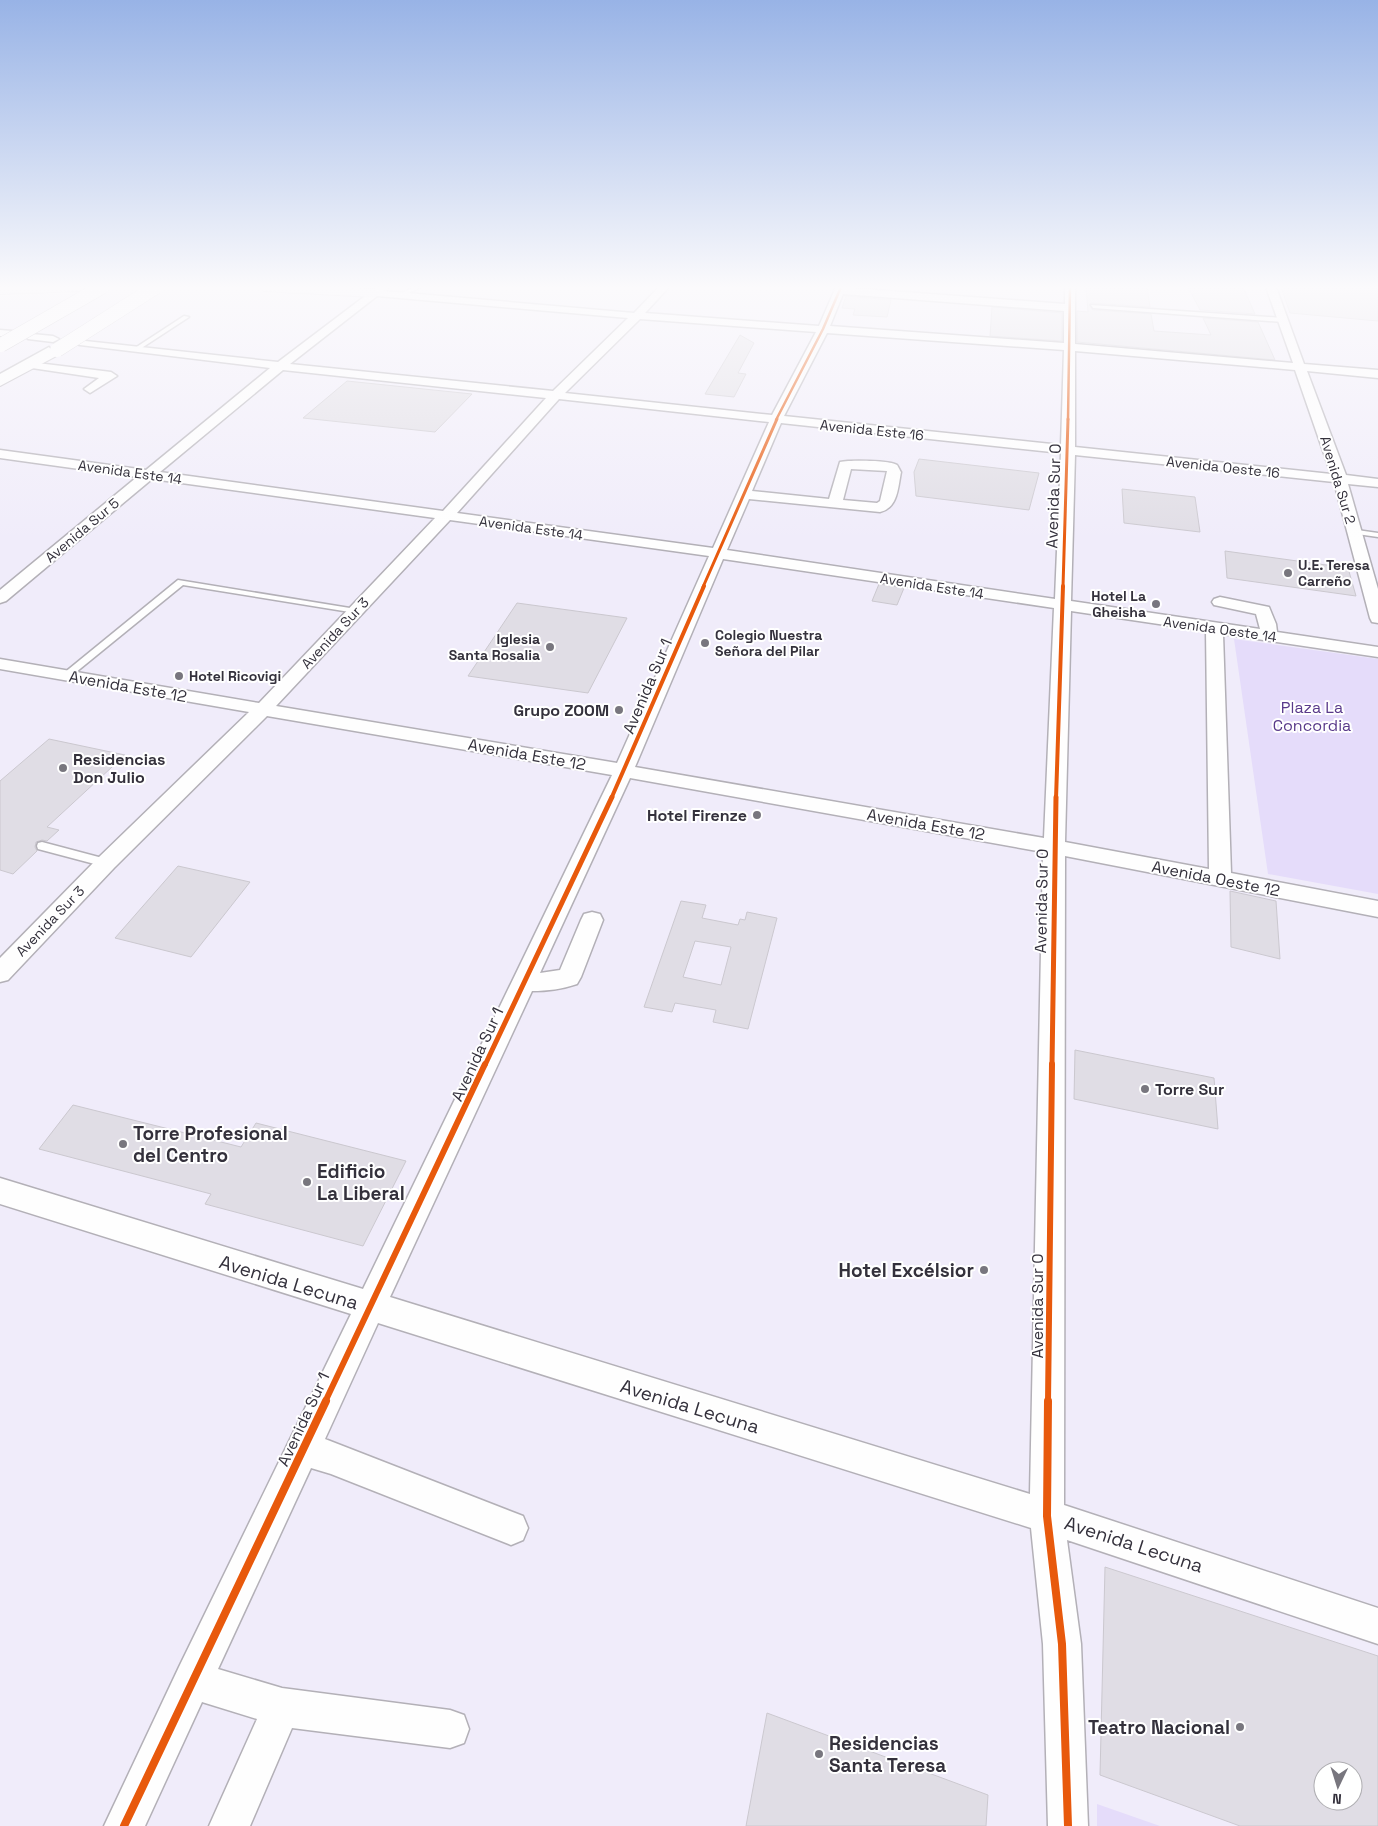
<svg xmlns="http://www.w3.org/2000/svg" width="1378" height="1826" font-family="'Space Grotesk',sans-serif">
<rect width="100%" height="100%" fill="#f7f5f9"/>
<path fill="#f0ecfa" fill-rule="evenodd" d="M397 287H1378V1826H0V296L167 290 276 292 384 297ZM1323 1771H1353V1801H1323Z"/>
<path fill="#e5dcfa" d="M1234 639 1378 659V894L1268 874Z
M1097 1804 1160 1826H1097Z"/>
<path fill="#e0dde5" stroke="#cbc8cf" fill-rule="evenodd" d="M1086 287H1147L1150 307 1091 303 1089 305 1093 310 1151 314 1154 331 1211 335 1203 318 1258 322 1275 360 1077 342V311L1088 312Z
M1188 287H1243L1255 314 1200 310Z
M1281 287H1378V321L1290 313Z
M846 296 891 300 887 317 853 315 855 309 842 308Z
M992 307 1062 313V341L990 336Z
M740 335 754 343 738 373 746 374 734 397 705 394Z
M347 381 472 394 435 432 303 418Z
M919 459 1039 473 1029 510 916 496 914 472Z
M1122 489 1195 497 1200 532 1124 523Z
M1225 551 1348 568 1356 596 1227 578Z
M879 584 904 588 897 605 872 601Z
M517 603 627 618 588 693 468 676Z
M49 739 125 755 47 827 59 830 47 841 42 840 36 842 35 847 37 851 13 874 0 870V781Z
M178 866 250 882 191 957 115 938Z
M1230 891 1276 901 1280 959 1231 947Z
M681 901 706 905 702 918 738 925 740 919 745 920 747 912 777 918 748 1029 713 1022 716 1010 675 1003 672 1012 644 1007ZM695 941 731 947 721 985 683 977Z
M1075 1050 1214 1078 1218 1129 1074 1099Z
M73 1105 241 1147 256 1123 406 1161 363 1246 205 1204 211 1194 39 1149Z
M1105 1567 1378 1656V1826H1240L1100 1775ZM1323 1771H1353V1801H1323Z
M767 1713 988 1795 986 1826H746Z"/>
<g fill="none" stroke-linecap="round" stroke-linejoin="round">
<defs>
<path id="service" d="M415 287H421L402 296 397 295Z
M1091 305 1283 318 1286 320 1283 322 1093 308Z
M184 316 189 317 140 349 135 348Z
M49 347 51 350 0 378V374Z
M1350 529 1378 533V537L1350 533Z
M178 580 356 609 360 611 356 613 183 585 70 677H64V673Z
M42 842 110 860 111 863 106 867 38 849 37 846 38 843Z"/>
<path id="minor" d="M377 287H388L384 291 634 313 659 287H669L645 313 819 326 836 287 1065 304V287H1075V344L1293 363 1266 287H1276L1304 364 1378 370V378L1307 371 1346 475 1378 479V487L1348 484 1378 589V623L1372 622 1370 618 1334 482 1075 455 1071 601 1260 629 1256 614 1214 605 1212 602 1214 599 1220 597 1269 607 1276 624 1277 632 1378 647V657L1223 634 1231 873 1378 901V917L1065 856 1064 1505 1378 1608V1644L1067 1540 1081 1644 1088 1826H1048L1043 1644 1031 1528 378 1323 325 1439 523 1516 528 1528 523 1540 511 1545 331 1474 311 1468 218 1669 282 1688 450 1710 464 1715 469 1729 464 1743 450 1748 292 1728 250 1826H209L257 1719 202 1702 145 1826H104L179 1667 351 1314 0 1204V1178L363 1289 612 775 267 716 114 868 8 980 0 982V958L98 858 249 712 0 669V659L259 703 435 518 152 479 6 601 0 603V590L137 477 0 458V450L146 470 270 368 80 345 76 344 74 342 76 340 278 362ZM843 294 1064 311V343L830 326ZM377 296 628 318 553 391 290 364ZM640 319 816 332 772 415 565 393ZM827 333 1064 350 1061 445 784 416ZM1075 351 1295 370 1331 474 1075 447ZM283 370 546 398 443 511 160 472ZM559 399 769 422 713 548 457 513ZM781 423 1061 453 1055 599 727 550 749 499 880 512C898 508 898 487 901 472 900 471 898 466 897 465 890 460 849 460 840 462L829 499 752 491ZM851 469 887 471 880 501 877 503 843 500ZM450 520 709 556 617 763 276 706ZM723 559 1054 608 1044 838 635 767ZM1071 611 1206 631 1209 869 1065 842ZM630 778 1043 852 1030 1494 390 1297 532 991C548 991 562 989 577 984L581 977 603 920 600 914 592 912 584 914 581 920 560 970 540 973Z
M0 330 12 331 17 334 12 337 0 336Z
M32 334 53 336 59 339 53 342 28 339 26 337Z
M29 362 111 372 117 376 90 393 84 389 99 378 25 367 23 365Z"/>
<path id="secondary" d="M57 346 64 350 62 353 0 386V376Z"/>
<path id="motorway" d="M0 287H87L81 291 0 294Z
M258 287H326L374 289 380 293 374 297 264 291Z"/>
</defs>
<use href="#service" stroke="#b3b0b7" stroke-width="3"/>
<use href="#minor" stroke="#b3b0b7" stroke-width="3"/>
<use href="#secondary" stroke="#b3b0b7" stroke-width="2"/>
<use href="#motorway" stroke="#c7c3ce" stroke-width="2"/>
<use href="#service" fill="#fefefe" fill-rule="evenodd"/>
<use href="#minor" fill="#fefefe" fill-rule="evenodd"/>
<use href="#secondary" fill="#fefefe" fill-rule="evenodd"/>
<use href="#motorway" fill="#f1eef6" fill-rule="evenodd"/>
<defs>
<path id="secondary-bridge" d="M1 345 102 287
M57 350 156 287"/>
</defs>
<use href="#secondary-bridge" stroke="#b3b0b7" stroke-width="15" stroke-linecap="butt"/>
<use href="#secondary-bridge" stroke="#fefefe" stroke-width="14"/>
<defs>
<path id="cycleway-far5" d="M776 420 823 329 841 287
M1068 420 1070 287"/>
<path id="cycleway-far4" d="M703 587 777 419
M1063 587 1068 419"/>
<path id="cycleway-far3" d="M611 799 704 586
M1056 799 1063 586"/>
<path id="cycleway-far2" d="M485 1065 612 797
M1052 1065 1056 797"/>
<path id="cycleway-far1" d="M325 1402 485 1064
M1048 1402 1052 1064"/>
<path id="cycleway" d="M1048 1401 1047 1516 1062 1644 1068 1826
M124 1826 326 1401"/>
</defs>
<use href="#cycleway-far5" stroke="#fff" stroke-width="4.5"/>
<use href="#cycleway-far4" stroke="#fff" stroke-width="5"/>
<use href="#cycleway-far3" stroke="#fff" stroke-width="6"/>
<use href="#cycleway-far2" stroke="#fff" stroke-width="8"/>
<use href="#cycleway-far1" stroke="#fff" stroke-width="9"/>
<use href="#cycleway" stroke="#fff" stroke-width="11"/>
<use href="#cycleway-far5" stroke="#e8590c" stroke-width="2.5"/>
<use href="#cycleway-far4" stroke="#e8590c" stroke-width="3"/>
<use href="#cycleway-far3" stroke="#e8590c" stroke-width="4"/>
<use href="#cycleway-far2" stroke="#e8590c" stroke-width="5"/>
<use href="#cycleway-far1" stroke="#e8590c" stroke-width="6"/>
<use href="#cycleway" stroke="#e8590c" stroke-width="8"/>
</g>
<linearGradient id="sky" x2="0" y2="1"><stop stop-color="#98b3e6"/><stop offset="0.53" stop-color="#fbfafc"/><stop offset="1" stop-color="#fbfafc" stop-opacity="0"/></linearGradient>
<rect width="1378" height="542" fill="url(#sky)"/>
<g fill="#78767e" stroke="#fff" stroke-width="2">
<circle cx="1288" cy="573" r="5"/>
<circle cx="1156" cy="604" r="5"/>
<circle cx="705" cy="643" r="5"/>
<circle cx="550" cy="647" r="5"/>
<circle cx="179" cy="676" r="5"/>
<circle cx="619" cy="710" r="5"/>
<circle cx="63" cy="768" r="5"/>
<circle cx="757" cy="815" r="5"/>
<circle cx="1145" cy="1089" r="5"/>
<circle cx="123" cy="1144" r="5"/>
<circle cx="307" cy="1182" r="5"/>
<circle cx="984" cy="1270" r="5"/>
<circle cx="1240" cy="1727" r="5"/>
<circle cx="819" cy="1754" r="5"/>
</g>
<g text-anchor="middle" stroke-width="4" stroke-linejoin="round" paint-order="stroke">
<g font-size="14" fill="#34313c" stroke="#fff">
<text transform="translate(872 430) rotate(6)" y="5">Avenida Este 16</text>
<text transform="translate(1223 467) rotate(6)" y="5">Avenida Oeste 16</text>
<text transform="translate(130 472) rotate(8)" y="5">Avenida Este 14</text>
<text transform="translate(1338 480) rotate(73)" y="5">Avenida Sur 2</text>
<text transform="translate(531 528) rotate(8)" y="5">Avenida Este 14</text>
<text transform="translate(82 530) rotate(-40)" y="5">Avenida Sur 5</text>
<text transform="translate(932 586) rotate(9)" y="5">Avenida Este 14</text>
<text transform="translate(1220 629) rotate(8)" y="5">Avenida Oeste 14</text>
<text transform="translate(335 633) rotate(-47)" y="5">Avenida Sur 3</text>
<text transform="translate(50 921) rotate(-46)" y="5">Avenida Sur 3</text>
</g>
<g font-size="14" font-weight="bold" fill="#34313c" stroke="#fff" text-anchor="start">
<text x="1298" y="570">U.E. Teresa<tspan x="1298" dy="16">Carreño</tspan></text>
<text x="1146" y="601" text-anchor="end">Hotel La<tspan x="1146" dy="16">Gheisha</tspan></text>
<text x="715" y="640">Colegio Nuestra<tspan x="715" dy="16">Señora del Pilar</tspan></text>
<text x="540" y="644" text-anchor="end">Iglesia<tspan x="540" dy="16">Santa Rosalia</tspan></text>
<text x="189" y="681">Hotel Ricovigi</text>
</g>
<g font-size="16" fill="#34313c" stroke="#fff">
<text transform="translate(1053 496) rotate(-88)" y="6">Avenida Sur 0</text>
<text transform="translate(128 686) rotate(10)" y="6">Avenida Este 12</text>
<text transform="translate(647 686) rotate(-67)" y="6">Avenida Sur 1</text>
<text transform="translate(527 754) rotate(10)" y="6">Avenida Este 12</text>
<text transform="translate(926 824) rotate(10)" y="6">Avenida Este 12</text>
<text transform="translate(1216 878) rotate(11)" y="6">Avenida Oeste 12</text>
<text transform="translate(1041 901) rotate(-89)" y="6">Avenida Sur 0</text>
<text transform="translate(477 1054) rotate(-65)" y="6">Avenida Sur 1</text>
<text transform="translate(1037 1306) rotate(-90)" y="6">Avenida Sur 0</text>
<text transform="translate(303 1419) rotate(-65)" y="6">Avenida Sur 1</text>
</g>
<g font-size="16" fill="#593a8a" stroke="#fff">
<text x="1312" y="713">Plaza La<tspan x="1312" dy="18">Concordia</tspan></text>
</g>
<g font-size="16" font-weight="bold" fill="#34313c" stroke="#fff" text-anchor="end">
<text x="609" y="716">Grupo ZOOM</text>
<text x="73" y="765" text-anchor="start">Residencias<tspan x="73" dy="18">Don Julio</tspan></text>
<text x="747" y="821">Hotel Firenze</text>
<text x="1155" y="1095" text-anchor="start">Torre Sur</text>
</g>
<g font-size="19" font-weight="bold" fill="#34313c" stroke="#fff" text-anchor="start">
<text x="133" y="1140">Torre Profesional<tspan x="133" dy="22">del Centro</tspan></text>
<text x="317" y="1178">Edificio<tspan x="317" dy="22">La Liberal</tspan></text>
<text x="974" y="1277" text-anchor="end">Hotel Excélsior</text>
<text x="1230" y="1734" text-anchor="end">Teatro Nacional</text>
<text x="829" y="1750">Residencias<tspan x="829" dy="22">Santa Teresa</tspan></text>
</g>
<g font-size="19" fill="#34313c" stroke="#fff">
<text transform="translate(289 1282) rotate(17)" y="7">Avenida Lecuna</text>
<text transform="translate(690 1406) rotate(17)" y="7">Avenida Lecuna</text>
<text transform="translate(1134 1544) rotate(18)" y="7">Avenida Lecuna</text>
</g>
</g>
<g transform="translate(1338 1786) rotate(184)"><circle r="24" fill="#ffffff" stroke="#aeadb1"/>
<path d="M0-4L9 19L0 12L-9 19Z" fill="#78767e"/>
<text y="-8" font-size="14" font-weight="bold" text-anchor="middle" fill="#34313c">N</text>
</g>
</svg>
